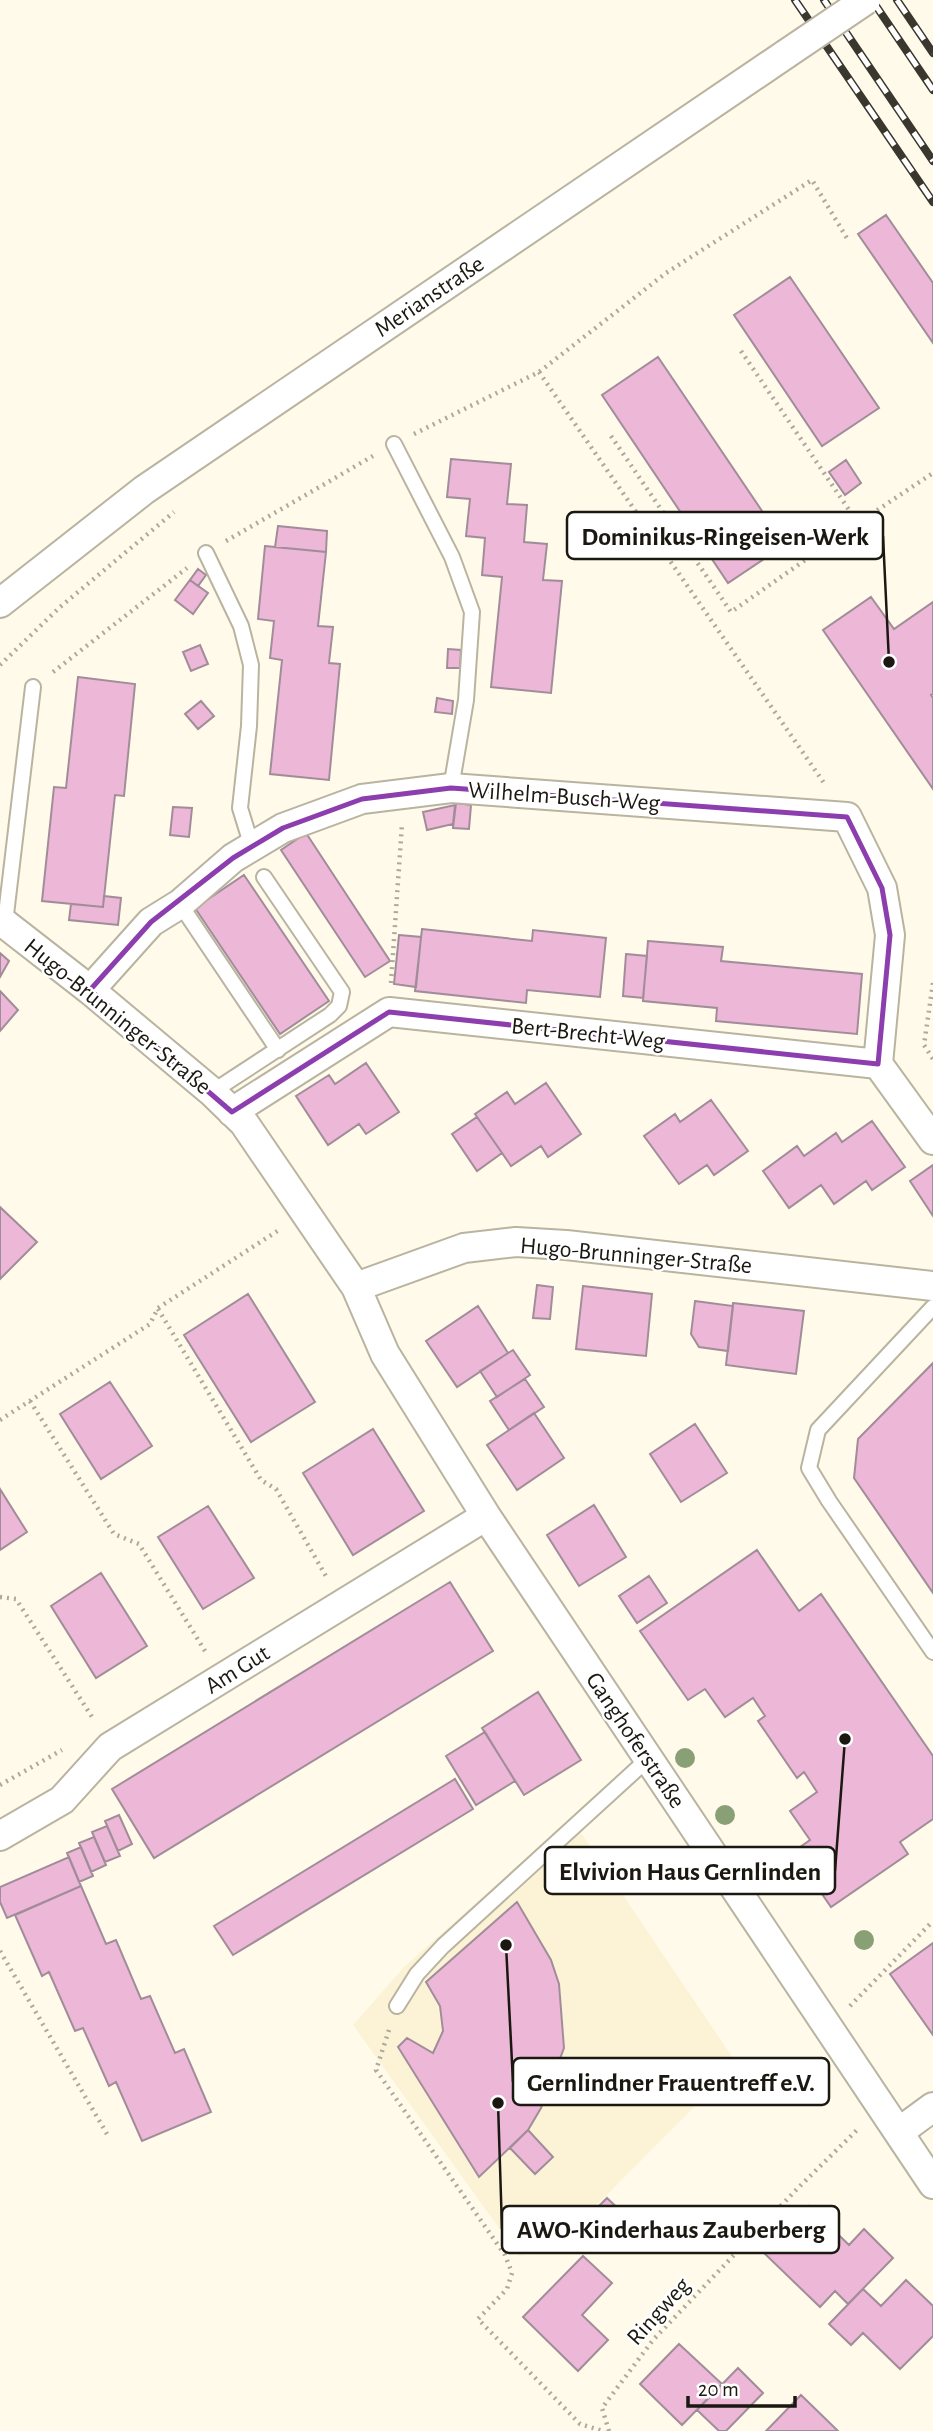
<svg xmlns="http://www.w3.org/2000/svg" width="933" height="2431" font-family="'Alegreya Sans',sans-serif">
<rect width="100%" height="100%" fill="#fffae9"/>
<path fill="#fcf3d7" d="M571 1818 737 2064 556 2246 519 2256 353 2025 405 1966Z"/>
<path fill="#edb7d7" stroke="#a18d99" stroke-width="2" d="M886 215 933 283V343L858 234Z
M790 277 879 408 822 446 734 315Z
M658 357 785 545 728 583 602 395Z
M451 459 511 464 507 504 527 505 524 542 547 544 543 580 562 581 551 693 491 687 502 577 482 575 485 538 466 536 470 499 447 497Z
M846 460 861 483 845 495 829 472Z
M278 526 327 531 326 552 275 547Z
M265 546 326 552 318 626 333 627 329 663 340 664 329 780 270 774 282 660 270 658 274 621 258 619Z
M198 569 206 575 198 586 190 580Z
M190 580 208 593 193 614 175 600Z
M871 597 894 629 933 602V694L931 695 933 698V789L823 630Z
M200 645 208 664 191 671 183 652Z
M448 649 461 650 460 668H447Z
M78 677 135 684 124 796 115 795 103 907 42 901 54 787 66 788Z
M437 698 453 701 452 714 435 712Z
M201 701 214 716 198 729 185 714Z
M456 803 471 805 469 829 453 828Z
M455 805 453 824 427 830 423 812Z
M173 807 192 808 189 837 170 835Z
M306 833 390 961 365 977 281 850Z
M244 875 329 1001 280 1034 195 908Z
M104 896 121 898 118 925 69 920 71 904 103 907Z
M422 929 532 941 533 930 606 938 600 997 527 990 526 1003 415 991Z
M399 935 421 937 416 987 394 984Z
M648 941 723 947 721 961 862 974 857 1034 716 1021 717 1008 643 1001Z
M0 953 9 961 0 977Z
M626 954 647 956 643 998 623 996Z
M0 991 18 1010 0 1031Z
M366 1063 399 1112 366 1134 359 1124 328 1145 296 1096 329 1075 335 1084Z
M546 1083 581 1134 548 1157 541 1146 511 1166 475 1114 507 1092 515 1104Z
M711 1100 748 1151 714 1175 707 1165 679 1184 644 1136 675 1114 680 1122Z
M477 1117 502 1153 477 1171 452 1134Z
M872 1121 905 1167 872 1190 866 1181 834 1204 821 1185 789 1208 763 1171 797 1146 804 1156 836 1133 842 1142Z
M933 1165V1216L910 1181Z
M0 1207 37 1242 0 1279Z
M537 1285 553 1287 550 1319 533 1318Z
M583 1286 652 1294 646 1356 576 1349Z
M248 1294 315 1402 251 1442 184 1335Z
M695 1301 733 1306 728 1351 699 1347 691 1334Z
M733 1303 804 1311 796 1374 726 1365Z
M478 1306 508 1353 457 1387 426 1341Z
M513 1350 530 1375 497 1397 480 1371Z
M933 1363V1593L854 1478 858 1439Z
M525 1379 544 1407 509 1430 490 1401Z
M110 1382 152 1446 101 1479 60 1414Z
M534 1413 564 1458 517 1490 487 1445Z
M695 1424 727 1473 681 1502 650 1454Z
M373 1429 424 1511 353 1555 303 1473Z
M0 1489 27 1532 0 1550Z
M594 1505 626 1557 579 1586 547 1535Z
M208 1506 254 1578 203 1609 158 1537Z
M757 1550 799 1611 821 1594 933 1756V1819L900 1842 908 1854 831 1907 793 1852 810 1840 790 1811 817 1792 804 1772 797 1778 758 1721 765 1716 753 1698 725 1717 705 1689 688 1700 640 1631Z
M101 1573 147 1646 96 1678 51 1606Z
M649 1576 667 1603 637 1623 619 1596Z
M450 1582 493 1651 154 1858 112 1789Z
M538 1692 581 1760 524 1795 482 1728Z
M485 1732 515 1781 476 1805 446 1756Z
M455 1779 473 1809 233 1955 214 1926Z
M119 1815 132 1844 118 1851 105 1821Z
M107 1826 120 1856 105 1862 92 1832Z
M94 1837 106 1865 91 1872 79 1843Z
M81 1847 93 1876 79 1882 67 1853Z
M69 1857 81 1886 7 1918 0 1902V1887Z
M81 1886 106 1944 116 1940 141 1999 150 1996 175 2053 184 2049 211 2112 142 2141 116 2082 109 2086 83 2028 75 2031 49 1972 42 1976 15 1915Z
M517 1902 551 1960 559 1984 564 2048 541 2108 528 2130 479 2177 398 2047 407 2038 433 2053 443 2031 440 2006 426 1982Z
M933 1943V2035L890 1974Z
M528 2130 553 2157 535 2174 510 2148Z
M607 2198 625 2215 608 2232 590 2215Z
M809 2206 849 2245 864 2229 893 2258 848 2304 835 2291 820 2307 764 2253Z
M583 2256 612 2283 582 2315 608 2340 578 2371 523 2317Z
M906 2280 933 2306V2336L900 2369 863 2333 851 2345 829 2324 863 2289 881 2306Z
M679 2344 722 2384 682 2425 640 2384Z
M738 2368 763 2393 726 2431H719L697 2410Z
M801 2395 838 2431H766Z"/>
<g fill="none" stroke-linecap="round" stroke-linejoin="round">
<defs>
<path id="lane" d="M394 444 452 557 472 612 466 700 451 788
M206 553 241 626 251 665 249 726 240 808 252 847
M180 904 278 1050
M5 923 33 687
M212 1092 330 1015 339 1006 342 992 264 877
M933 1307 818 1430 809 1468 829 1501 933 1652
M397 2006 417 1974 443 1946 649 1758"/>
<path id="street" d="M0 603 144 490 786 54
M0 920 90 990 212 1092 244 1123 356 1287 385 1354 486 1516 933 2184
M90 990 151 922 180 904 233 858 283 828 362 799 451 788 847 817 882 888 890 935 878 1064
M232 1112 389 1012 878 1064 933 1140
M356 1287 464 1248 516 1242 566 1245 933 1286
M0 1836 62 1800 110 1747 486 1516
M899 2132 933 2107"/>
</defs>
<use href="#lane" stroke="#b9b4a0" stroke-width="18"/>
<use href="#street" stroke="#b9b4a0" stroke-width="32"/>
<path stroke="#ada99b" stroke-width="4.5" stroke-dasharray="2 5" stroke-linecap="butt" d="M741 351 858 523 933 473
M539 372 824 783
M414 434 539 372 666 273 812 180 848 240
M611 436 731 612 858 523
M226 541 373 456
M0 665 60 607 174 512
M53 672 187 568
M391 983 402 824
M933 983 924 1045 933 1059
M158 1309 261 1480 276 1489 327 1578
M30 1401 114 1534 139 1544 205 1651
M0 1420 150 1324 158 1308 279 1230
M0 1597 16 1599 94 1720
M0 1785 62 1750
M0 1951 107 2134
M850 2006 933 1921
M389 2030 376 2070 505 2255 512 2273 507 2289 478 2319 580 2424 603 2431
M609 2431 602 2408 653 2340 795 2191 858 2129"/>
<use href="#lane" stroke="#fff" stroke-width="14"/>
<use href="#street" stroke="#fff" stroke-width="28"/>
<defs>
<path id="rail" d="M795 0 933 202
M824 0 933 161
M872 0 933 90
M897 0 933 53"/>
</defs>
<use href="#rail" stroke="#39372e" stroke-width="8"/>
<use href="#rail" stroke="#fff" stroke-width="5" stroke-dasharray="16" stroke-linecap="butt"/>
<defs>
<path id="street-bridge" d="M786 54 866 0"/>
</defs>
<use href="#street-bridge" stroke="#b9b4a0" stroke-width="32" stroke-linecap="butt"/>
<use href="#street-bridge" stroke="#fff" stroke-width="28"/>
</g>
<g fill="#89a077">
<circle cx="685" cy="1758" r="10"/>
<circle cx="725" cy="1815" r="10"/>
<circle cx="864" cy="1940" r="10"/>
</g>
<path fill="none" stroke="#8c3eaf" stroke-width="5" stroke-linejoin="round" d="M451 788 847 817 882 888 890 935 878 1064 389 1012 232 1112 90 990 151 922 233 858 283 828 362 799Z"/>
<g text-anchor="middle" stroke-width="5" stroke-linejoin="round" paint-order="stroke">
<g font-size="24" fill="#1a1811" stroke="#fff">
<text transform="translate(429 296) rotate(-34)" y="8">Merianstraße</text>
<text transform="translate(564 796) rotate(4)" y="8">Wilhelm-Busch-Weg</text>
<text transform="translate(118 1016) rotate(39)" y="8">Hugo-Brunninger-Straße</text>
<text transform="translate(588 1033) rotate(6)" y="8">Bert-Brecht-Weg</text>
<text transform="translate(636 1255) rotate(5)" y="8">Hugo-Brunninger-Straße</text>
<text transform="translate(237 1669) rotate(-32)" y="8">Am Gut</text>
<text transform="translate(636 1740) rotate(56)" y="8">Ganghoferstraße</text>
<text transform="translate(658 2311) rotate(-48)" y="8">Ringweg</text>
</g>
</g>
<path fill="none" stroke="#1a1811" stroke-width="2.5" d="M889 662L883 536M845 1739L835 1871M506 1945L513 2082M498 2103L502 2229"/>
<g fill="#1a1811" stroke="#fff" stroke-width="2.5">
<circle cx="889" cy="662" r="7"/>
<circle cx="845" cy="1739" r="7"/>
<circle cx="506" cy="1945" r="7"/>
<circle cx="498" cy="2103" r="7"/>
</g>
<g fill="#fff" stroke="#1a1811" stroke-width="2.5">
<rect x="567" y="512" width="316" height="47" rx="7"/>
<rect x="545" y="1847" width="290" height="47" rx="7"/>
<rect x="513" y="2058" width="316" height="47" rx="7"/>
<rect x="502" y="2206" width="337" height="47" rx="7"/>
</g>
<g font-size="26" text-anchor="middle" font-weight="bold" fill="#1a1811">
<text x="725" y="545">Dominikus-Ringeisen-Werk</text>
<text x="690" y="1880">Elvivion Haus Gernlinden</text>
<text x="671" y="2091">Gernlindner Frauentreff e.V.</text>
<text x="671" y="2238">AWO-Kinderhaus Zauberberg</text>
</g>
<path d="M688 2396v10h107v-10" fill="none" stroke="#1a1811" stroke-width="3.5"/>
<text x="698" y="2396" font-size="21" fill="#1a1811" stroke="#ffffff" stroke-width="5" paint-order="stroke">20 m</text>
</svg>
